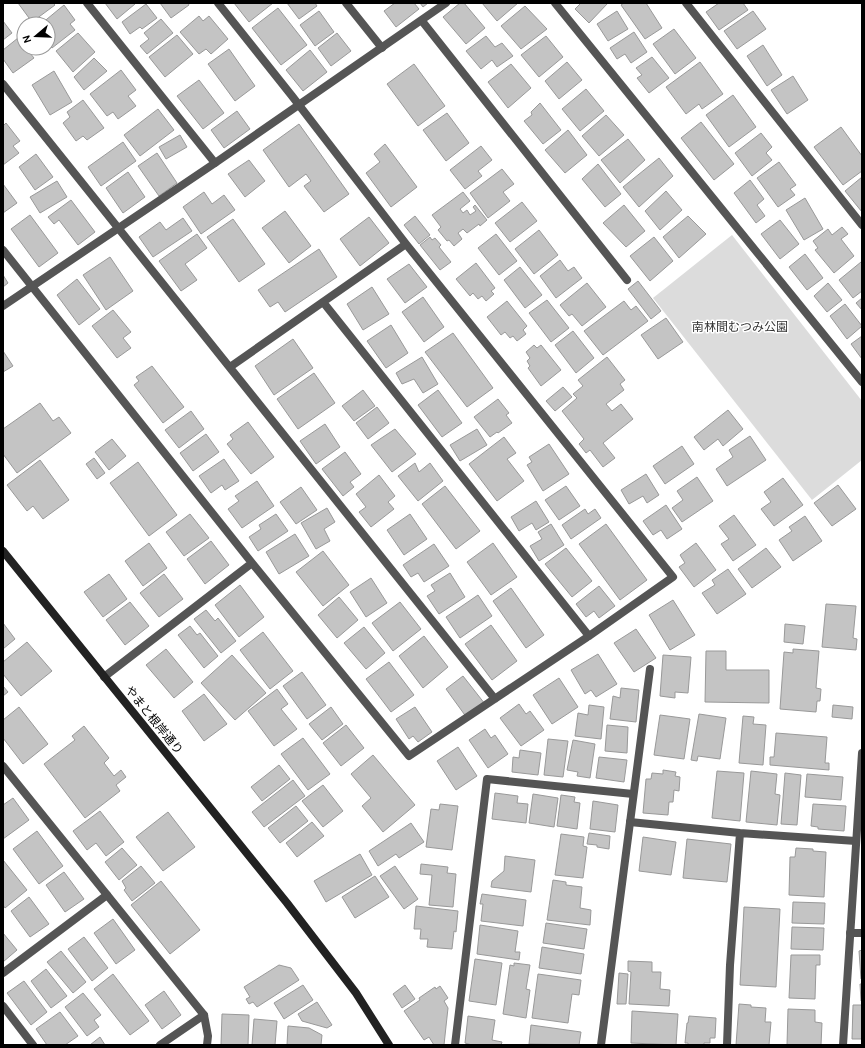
<svg xmlns="http://www.w3.org/2000/svg" width="865" height="1048" font-family="Karla,'Noto Sans JP',sans-serif">
<rect width="100%" height="100%" fill="#fff"/>
<path fill="#dcdcdc" d="M732 235 862 401V460L812 500 653 298Z"/>
<path fill="#c4c4c4" stroke="#999" d="M18 3H53L55 5 32 22Z
M105 3H134L135 4 117 19Z
M160 3H188L189 5 171 18Z
M234 3H273L249 22Z
M287 3H315L317 6 299 19Z
M395 3H414L419 9 396 27 384 11Z
M420 3H428L423 7Z
M460 3H464L485 28 466 44 443 17Z
M482 3H518L497 21Z
M581 3H608L589 23 575 9Z
M624 3H646L662 28 645 39 621 5Z
M719 3H743L748 10 719 30 706 12Z
M146 4 157 18 142 29 140 27 130 34 122 22Z
M64 5 75 20 70 24 75 30 52 48 48 44V24H41Z
M525 6 547 29 521 49 501 26Z
M278 8 307 45 281 65 252 28Z
M319 11 334 32 315 46 300 25Z
M617 11 628 29 608 41 597 24Z
M753 11 766 29 737 49 724 31Z
M199 16 203 21 209 16 228 39 211 54 206 49 199 54 180 32Z
M161 19 173 33 147 54 140 46 149 39 144 33Z
M3 21 12 33 3 40Z
M674 29 696 58 675 74 653 44Z
M634 32 647 52 631 63 625 54 617 59 610 48Z
M78 33 95 52 73 72 56 51Z
M337 33 351 51 331 66 318 48Z
M177 35 193 54 165 77 149 57Z
M486 36 495 47 502 43 513 56 497 67 492 60 481 69 466 51Z
M546 36 563 57 539 77 521 55Z
M18 38 24 45V48H26L34 58 13 73 3 59V50Z
M763 45 782 75 767 86 747 56Z
M229 49 255 86 235 101 208 64Z
M310 50 327 72 303 91 286 70Z
M652 57 669 78 649 93 637 78 642 75 636 68Z
M94 58 107 71 84 90 74 77Z
M567 62 582 80 559 99 545 81Z
M700 62 723 94 702 109 699 104 686 114 666 87Z
M414 64 445 106 418 126 387 84Z
M511 64 531 88 508 108 488 82Z
M121 70 136 90 128 96 136 106 118 119 113 112 107 116 90 94Z
M54 71 72 102 50 115 32 85Z
M793 76 808 100 787 114 771 90Z
M199 80 224 113 203 129 177 96Z
M586 89 604 111 580 131 562 109Z
M733 95 756 127 729 147 706 115Z
M83 100 104 128 87 140 83 136 76 141 63 123 70 117 67 112Z
M540 103 561 130 543 144 524 121 532 115 531 112Z
M158 109 174 130 140 156 124 135Z
M237 111 250 129 224 148 211 130Z
M447 113 469 143 446 161 423 130Z
M606 115 624 135 599 156 582 136Z
M701 122 734 164 714 180 681 138Z
M6 123 20 141 13 146 19 153 3 165V126Z
M299 124 349 194 324 212 304 186 311 181 306 174 289 187 263 150Z
M841 127 862 156V171L843 185 814 147Z
M568 130 587 155 565 173 545 150Z
M761 133 772 147 766 153 772 160 752 176 735 153Z
M180 135 187 147 166 159 159 147Z
M628 139 645 160 620 183 601 160Z
M123 142 136 161 101 186 88 167Z
M385 144 417 187 391 207 366 173 380 162 374 154Z
M481 146 492 160 478 171 482 176 465 189 450 170Z
M157 153 177 183 159 196 138 166Z
M36 154 53 177 35 190 19 167Z
M659 158 673 176 639 207 623 187Z
M249 160 265 181 245 197 228 174Z
M779 162 796 185 790 189 795 195 778 207 757 178Z
M598 164 621 194 605 207 582 179Z
M502 169 514 184 503 192 510 201 488 218 470 193Z
M128 172 145 197 123 213 106 188Z
M862 177V212L845 191Z
M750 180 764 199 757 205 765 216 756 223 734 193Z
M57 181 67 197 40 213 30 197Z
M3 184 17 203 3 213Z
M666 191 682 210 660 230 645 211Z
M204 192 212 204 224 195 235 210 201 234 183 207Z
M463 192 470 201 460 209 463 213 467 210 470 215 476 211 473 207 475 205 487 220 480 226 479 224 467 233 463 229 458 233 462 239 454 246 449 240 447 241 438 230 441 227 432 215Z
M805 198 823 229 804 240 786 210Z
M71 200 95 232 78 245 59 220 54 224 48 217Z
M522 202 537 221 510 242 495 223Z
M624 205 645 231 626 247 603 223Z
M285 211 311 246 289 263 262 228Z
M30 215 58 253 39 267 11 229Z
M415 216 430 235 419 244 404 225Z
M688 216 706 234 679 258 663 237Z
M369 217 389 243 360 266 340 239Z
M183 218 192 231 153 257 139 237 160 222 166 230Z
M233 219 265 264 239 282 207 237Z
M780 220 799 244 780 259 761 234Z
M842 227 848 234 841 239 854 256 834 273 815 250 818 248 813 241 828 229 832 235Z
M539 230 558 255 534 274 515 249Z
M197 234 207 248 185 264 197 280 181 291 159 261Z
M496 234 517 261 499 275 478 248Z
M430 237 432 240 435 238 441 245 439 247 451 262 440 270 420 245Z
M654 237 673 261 650 281 630 256Z
M319 249 337 277 285 312 278 302 270 307 258 290Z
M805 254 823 278 807 290 789 267Z
M110 257 133 291 106 310 83 275Z
M560 260 568 271 574 267 582 278 556 298 540 276Z
M861 262 862 264V291L853 298 839 280Z
M476 263 495 288 491 291 494 294 486 301 482 296 478 299 473 293 470 296 456 279Z
M409 264 427 287 405 303 387 279Z
M520 267 542 295 525 308 504 280Z
M3 275 8 283 3 287Z
M77 279 100 309 79 325 57 295Z
M638 281 661 311 651 319 628 289Z
M587 283 606 307 582 326 572 314 569 316 560 305Z
M828 283 842 300 827 312 814 296Z
M372 287 389 314 363 330 347 304Z
M423 297 444 327 424 342 402 312Z
M862 298V310L856 303Z
M547 300 569 328 551 342 529 313Z
M507 301 527 326 523 330 526 334 517 341 513 336 510 338 505 332 501 335 487 317Z
M624 301 631 310 636 306 648 321 603 355 584 331Z
M845 304 862 326 847 339 830 316Z
M113 310 131 332 123 338 131 348 117 358 92 326Z
M666 318 683 342 658 359 641 335Z
M391 325 408 353 386 368 367 341Z
M573 331 594 358 576 373 555 345Z
M453 333 493 388 467 407 425 352Z
M862 336V359L851 344Z
M293 339 313 368 274 395 255 366Z
M534 345 537 348 541 345 561 370 541 386 528 368 530 366 527 361 530 358 526 352Z
M3 351 13 366 3 372Z
M422 357 438 384 423 393 414 379 402 384 396 373Z
M607 357 625 380 620 384 624 390 606 404 612 411 621 404 633 419 603 443 615 458 603 467 590 450 586 453 579 444 584 439 562 411 577 398 573 394 583 386 578 380Z
M152 366 184 407 163 423 134 385 139 381 136 377Z
M314 373 335 403 298 429 277 399Z
M563 387 572 397 555 411 546 401Z
M363 390 375 406 354 421 342 406Z
M438 390 462 423 442 437 418 405Z
M498 399 509 413 506 415 512 423 498 433 497 432 490 437 474 417Z
M40 403 53 421 59 417 71 433 17 473 3 454V429Z
M377 407 389 423 368 439 356 423Z
M728 410 743 429 723 446 718 439 704 450 694 437Z
M191 411 204 429 179 448 165 430Z
M248 422 274 457 251 474 227 444 233 439 230 435Z
M325 424 340 447 316 464 300 441Z
M395 429 416 454 392 472 371 445Z
M477 429 487 445 460 461 450 445Z
M206 434 219 452 193 471 180 453Z
M750 436 766 460 727 486 716 469 733 457 729 450Z
M504 437 516 453 507 459 524 481 497 501 469 464Z
M112 439 126 456 109 470 95 452Z
M549 444 569 474 543 491 527 465 532 462 529 457Z
M682 446 694 464 665 484 653 466Z
M345 452 361 474 350 482 354 487 343 496 322 469Z
M94 458 105 473 97 479 86 464Z
M224 459 239 481 225 490 222 485 211 493 199 476Z
M40 460 69 500 43 519 33 506 27 511 7 485Z
M138 462 177 515 149 536 110 483Z
M415 463 419 472 430 463 443 481 418 501 398 476Z
M646 474 659 495 647 503 643 496 629 504 621 490Z
M379 475 395 496 388 502 394 509 371 527 359 512 366 507 356 494Z
M697 477 713 501 682 522 672 508 683 500 677 491Z
M783 478 803 505 774 526 761 509 771 502 764 492Z
M257 481 274 506 242 528 228 509 239 501 235 496Z
M838 485 856 509 832 526 814 503Z
M445 486 480 531 456 549 422 504Z
M566 486 580 506 559 520 545 500Z
M301 487 317 510 296 524 280 502Z
M536 501 549 522 536 530 532 523 519 531 511 517Z
M666 505 682 529 667 539 661 530 653 535 643 521Z
M327 508 335 522 324 529 330 541 316 549 301 523Z
M585 509 588 514 595 509 601 518 571 539 562 525Z
M190 514 209 538 184 556 166 532Z
M276 514 288 531 258 551 249 537 261 529 259 525Z
M410 514 427 539 404 555 387 530Z
M734 515 756 545 733 561 721 544 729 539 719 526Z
M805 516 822 541 793 561 779 540 792 531 789 527Z
M551 524 564 545 539 561 530 546 542 539 538 532Z
M606 524 647 580 620 600 579 544Z
M295 534 309 556 279 574 266 552Z
M211 541 229 565 205 584 187 559Z
M149 543 167 568 143 586 125 561Z
M493 543 517 577 491 595 467 562Z
M696 543 716 570 694 587 679 567 685 563 680 555Z
M434 544 449 566 424 582 418 573 411 577 403 565Z
M566 548 592 581 572 597 545 564Z
M766 548 781 567 752 588 738 569Z
M323 551 349 585 323 606 296 572Z
M728 569 746 594 717 614 702 593 715 585 712 580Z
M450 573 465 597 439 614 427 596 435 591 431 585Z
M109 574 127 599 103 617 84 592Z
M164 574 183 599 159 617 140 593Z
M371 578 387 603 366 617 350 592Z
M240 585 264 617 239 637 215 605Z
M599 586 615 606 599 618 594 611 586 617 576 604Z
M511 588 544 635 526 648 493 601Z
M478 595 492 616 460 638 446 617Z
M339 597 358 620 337 638 318 615Z
M673 600 695 635 670 650 649 615Z
M130 602 149 626 125 645 106 620Z
M400 602 421 629 393 651 372 623Z
M826 604 856 606 853 638 857 639 856 650 822 647Z
M206 610 215 621 218 618 236 641 221 653 194 619Z
M3 623 15 639 3 649Z
M785 624 805 626 803 644 784 642Z
M491 625 517 661 492 680 465 644Z
M190 626 197 635 200 633 218 656 204 668 178 635Z
M364 627 385 653 366 669 344 643Z
M636 629 656 658 634 672 614 643Z
M263 632 293 671 270 689 240 650Z
M424 636 448 667 423 688 399 656Z
M27 642 52 671 21 696 3 674V662Z
M166 649 193 682 174 698 146 665Z
M793 649 819 651 816 688 821 689 820 701H817L816 712 780 709 784 652 793 653Z
M706 651H726V670H769V703L705 702Z
M598 654 617 684 596 697 591 690 585 694 571 670Z
M232 655 266 693 235 720 201 683Z
M663 655 691 657 688 693 675 692V698L660 696Z
M389 662 414 695 391 712 366 679Z
M302 672 326 705 307 719 283 686Z
M463 676 485 704 467 718 446 689Z
M559 678 578 707 552 724 533 695Z
M3 686 8 692 3 696Z
M621 688 639 690 636 722 610 719 613 696 620 698Z
M277 689 288 704 281 709 297 729 274 746 248 711Z
M204 694 227 724 204 741 182 711Z
M519 704 526 714 530 711 544 730 521 746 500 718Z
M589 705 604 707 601 739 575 736 578 713 588 715Z
M833 705 853 707 852 719 832 717Z
M19 707 48 744 23 764 3 738V720Z
M331 707 343 724 322 740 309 724Z
M415 707 432 732 418 742 413 736 409 739 396 719Z
M699 714 726 718 720 759 698 756 697 761 691 760Z
M660 715 690 719 684 759 654 755Z
M743 716 754 717 753 724 766 725 763 765 739 763Z
M346 725 364 748 341 766 323 743Z
M607 725 628 727 627 753 605 751Z
M84 726 109 758 104 763 114 776 121 770 126 777 116 785 120 791 85 818 44 764 75 740 72 736Z
M485 729 491 738 495 735 508 754 488 768 469 740Z
M776 733 827 737 825 763H829V770L770 765V757H774Z
M303 738 330 774 308 790 281 754Z
M548 739 568 741 563 777 544 775Z
M573 740 595 744 590 778 577 776 578 772 567 770Z
M458 747 477 776 456 790 437 761Z
M520 750 541 753 538 775 512 772 513 757 519 758Z
M373 755 415 805 383 832 362 806 371 798 351 774Z
M599 757 627 760 624 782 596 778Z
M279 765 290 779 262 801 251 787Z
M663 770 676 772 675 776 680 777 679 791 674 790 673 802H669L668 815 643 813 646 779H651L652 773 663 774Z
M717 771 744 773 740 821 712 818Z
M751 771 777 774 775 794 780 795 777 825 746 822Z
M785 773 801 775 797 825 781 824Z
M807 774 843 777 841 800 805 797Z
M293 780 305 796 264 827 252 812Z
M323 785 343 811 323 827 302 801Z
M495 793 518 796 517 803 528 804 526 823 492 819Z
M533 794 558 798 554 827 529 823Z
M561 795 575 797 574 802 580 803 577 829 557 826Z
M13 798 29 820 3 839V805Z
M593 801 618 805 615 832 590 829Z
M440 804 458 806 452 850 426 847 431 809 439 810Z
M813 804 846 806 844 831 818 829V827L811 826Z
M296 806 308 821 280 843 268 828Z
M100 811 124 842 106 856 96 843 87 850 73 831Z
M168 812 195 847 163 871 136 837Z
M312 822 324 836 297 857 286 843Z
M411 823 424 842 399 858 396 854 378 866 369 851Z
M37 831 63 866 39 884 13 849Z
M589 833 610 836 609 849 597 847V845L587 844Z
M561 834 584 837 583 846 587 847 583 878 555 875Z
M643 837 676 842 671 875 639 871Z
M687 839 731 844 727 882 683 878Z
M122 848 137 865 119 880 105 862Z
M796 848 813 849V851L826 852 824 897 789 895 790 857H795Z
M360 854 372 875 326 902 314 881Z
M505 856 535 860 531 892 491 887 492 881 504 871Z
M3 860 27 890 5 908 3 905Z
M421 864 448 867 447 873 456 874 453 907 429 905 432 875 420 874Z
M141 866 155 883 132 901 124 890 126 888 122 881Z
M395 866 418 899 404 909 380 876Z
M64 872 84 899 65 912 46 885Z
M375 876 389 897 355 918 342 897Z
M553 880 566 882V885L582 887 580 908 591 910 590 925 547 920Z
M161 881 200 930 170 954 131 905Z
M482 894 526 900 523 926 481 921 483 904H480Z
M29 897 49 924 30 937 11 911Z
M793 902 825 903 824 924 792 923Z
M416 906 458 911 456 932 454 931 452 949 427 947 428 939H420L421 929H414Z
M744 907 780 909 776 987 740 985Z
M113 919 135 950 116 964 94 933Z
M546 923 587 929 584 949 543 943Z
M480 925 518 931 515 952H520L519 960 477 954Z
M792 927 824 928 823 950 791 949Z
M3 933 17 950 3 962Z
M84 937 108 968 92 981 68 949Z
M542 947 584 954 581 974 539 968Z
M862 950V979H861L859 951Z
M61 951 86 982 73 993 47 962Z
M791 955H820V965H816L815 999 789 998Z
M475 959 502 963 496 1005 469 1001Z
M628 961 652 962V972H661L660 989 670 990 669 1006 629 1004 631 972 628 971Z
M514 963 530 965 526 989 530 990 526 1018 503 1014 510 965 514 966Z
M279 965 291 968 299 980 257 1007 253 1002 249 1004 246 999 250 997 244 987Z
M46 969 67 996 51 1008 31 981Z
M619 973 628 974 626 1004H617Z
M113 974 149 1021 130 1035 94 989Z
M538 974 581 980 579 995 572 994 568 1023 532 1018Z
M24 981 47 1012 31 1025 7 993Z
M860 984H862V1001H861Z
M303 985 313 1000 284 1019 274 1003Z
M405 985 415 999 402 1008 393 994Z
M440 986 448 998 444 1001 448 1008 444 1045H434L429 1037 424 1040 404 1011 420 1000 419 998 435 987 436 989Z
M164 991 181 1015 162 1029 145 1005Z
M83 993 101 1015 94 1020 99 1027 87 1036 65 1007Z
M317 1002 332 1025 327 1028 302 1021 298 1014Z
M739 1004 751 1005V1007L766 1008 765 1022H771L769 1045H736Z
M853 1005H862V1039H852Z
M788 1009 815 1010V1022L822 1023 821 1045H787Z
M632 1011 678 1014 676 1045 631 1043Z
M60 1012 78 1036 65 1045H47L36 1029Z
M222 1014 249 1015 248 1045H221Z
M468 1016 495 1020 492 1040 502 1042 501 1045H472L465 1043Z
M689 1016 716 1018 715 1038H710V1043H704V1045H688V1043H685L687 1023H688Z
M254 1019 277 1021 275 1045H252Z
M531 1025 581 1032 579 1045 529 1044Z
M288 1026 309 1028 322 1035 321 1045H287Z
M100 1037 105 1045H90Z"/>
<g fill="none" stroke-linecap="round" stroke-linejoin="round">
<path stroke="#555" stroke-width="8" d="M87 3 215 163
M346 3 382 48
M555 3 862 382
M686 3 862 225
M422 21 627 280
M3 84 495 699
M3 250 252 563 409 756 589 636 673 577 406 244 292 96 218 3
M323 302 589 636
M230 367 406 244
M104 677 252 563
M630 822 740 833 856 841
M850 933H862
M3 973 107 895
M3 1006 33 1045
M160 1045 204 1015
M455 1045 487 779 633 794
M727 1045 730 965 740 833"/>
<path stroke="#555" stroke-width="8" d="M3 306 215 163 446 3
M3 766 204 1015 208 1036 207 1045
M601 1045 650 669
M843 1045 862 753"/>
<path stroke="#222" stroke-width="8" d="M3 551 287 903 356 993 389 1045"/>
</g>
<g text-anchor="middle" stroke-width="3" stroke-linejoin="round" paint-order="stroke">
<g font-size="12" fill="#333" stroke="#fff">
<text x="740" y="331">南林間むつみ公園</text>
</g>
<g font-size="12" fill="#000" stroke="#fff">
<text transform="translate(154 720) rotate(51)" y="4">やまと根岸通り</text>
</g>
</g>
<rect width="865" height="1048" fill="none" stroke="#000000" stroke-width="8"/>
<g transform="translate(36 36) rotate(251)"><circle r="19" fill="#ffffff" stroke="#999999"/>
<path d="M0-3L7 15L0 10L-7 15Z" fill="#000000"/>
<text y="-6" font-size="11" font-weight="bold" text-anchor="middle" fill="#000000">N</text>
</g>
</svg>
